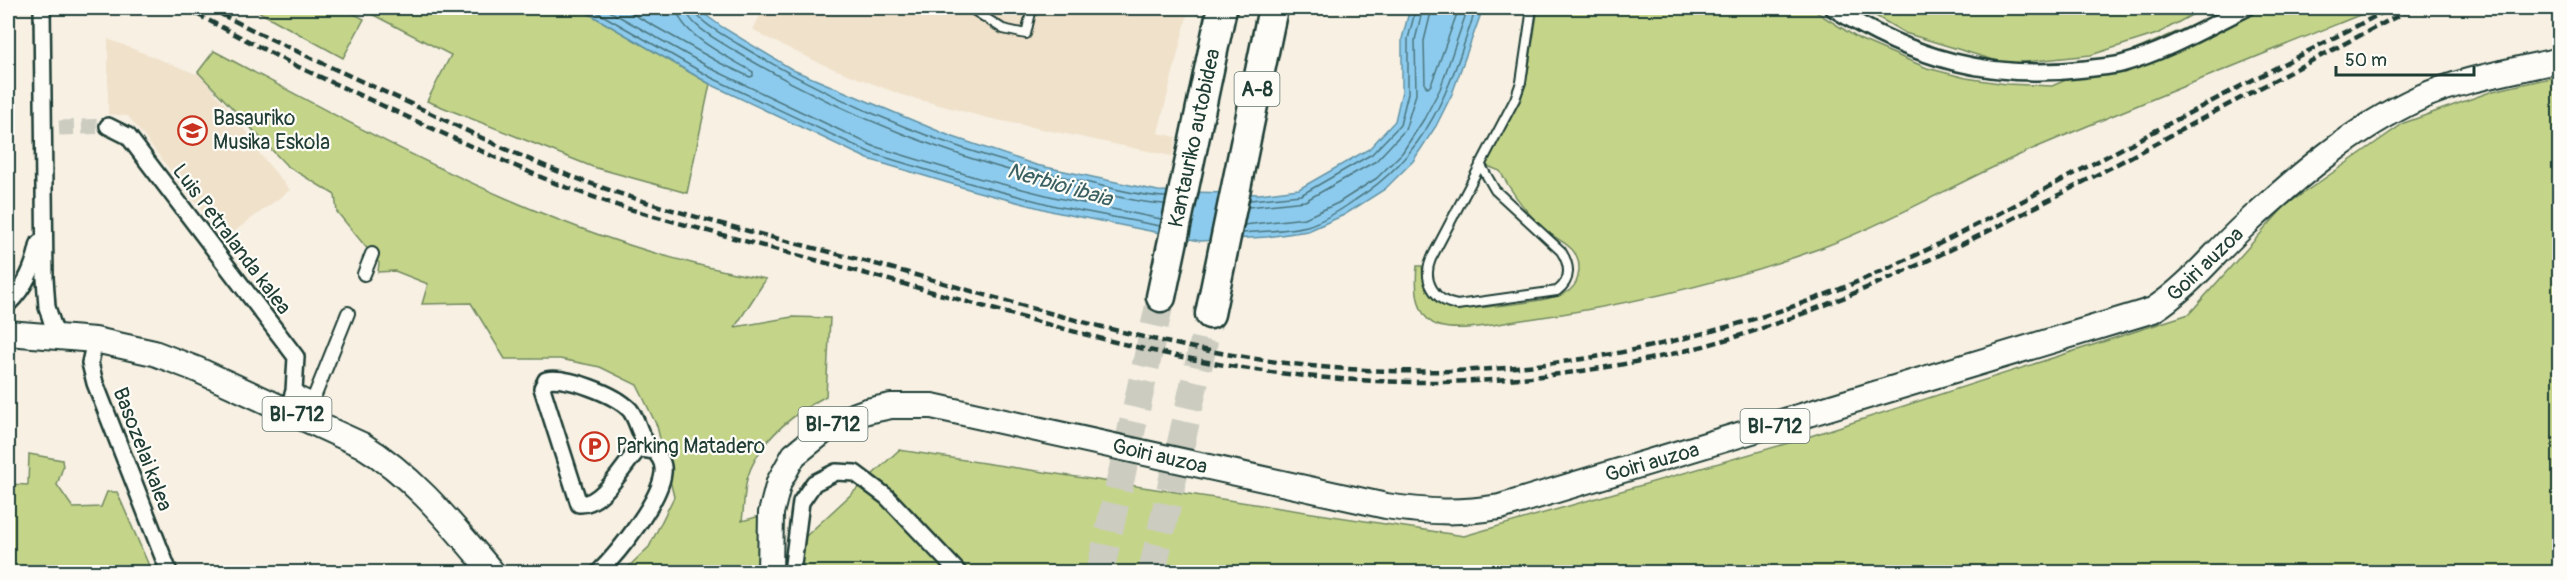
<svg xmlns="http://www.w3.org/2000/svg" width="2567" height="580" font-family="Pangolin,sans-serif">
<rect width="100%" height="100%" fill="#f7f0e3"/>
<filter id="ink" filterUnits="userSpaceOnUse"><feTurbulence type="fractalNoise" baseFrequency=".0167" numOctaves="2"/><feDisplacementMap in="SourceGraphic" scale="12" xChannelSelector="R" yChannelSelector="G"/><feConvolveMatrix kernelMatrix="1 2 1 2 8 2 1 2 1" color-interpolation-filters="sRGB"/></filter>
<g filter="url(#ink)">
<path fill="#f0e1ca" d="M750 8H1189L1158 133 1176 137 1172 156 988 118 902 95 824 65 763 36 753 29 760 16Z
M108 39 196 74 198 72 257 144 254 147 290 190 224 239 128 116 108 114Z"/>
<path fill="#c4d58a" stroke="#72895f" stroke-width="1.5" d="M252 8H343L364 19 343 58Z
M360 8H579L710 84 687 193 593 167 427 101 451 55Z
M1538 8H1810L1859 39 1927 68 1966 78 2006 84 2052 86 2232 8H2377C2263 54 2148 100 2035 148 1963 179 1895 220 1821 248 1727 282 1628 305 1529 319 1504 322 1463 333 1439 326 1415 318 1415 287 1417 266H1422C1424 289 1432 306 1457 310 1479 307 1555 303 1570 290 1580 282 1582 262 1574 252 1569 244 1557 239 1549 233 1527 215 1513 195 1500 171L1485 165 1520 101 1526 84Z
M1862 8H2197L2199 11 2157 34 2091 55 2007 64 1905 33Z
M214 51C390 144 568 246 766 279L735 327 792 317 830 318 826 396C793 414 758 441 747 479 744 492 744 507 742 521L771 513 770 572H623L649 547 674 497 657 426 637 385 600 367 560 359H505L471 303 422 304 428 284 395 271 378 272 379 263 337 212 335 195 287 166 198 72Z
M2559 76V572H792V549L899 450 1464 536 1792 442 2189 314 2285 206 2404 123 2493 91Z
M29 454 62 460 63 467 57 485 73 508 101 507 107 492H117L150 568 149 572H8V484L28 485Z"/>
<path fill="#8dcbee" stroke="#6192a4" stroke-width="1.5" d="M579 8H696L722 27 793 70 950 136 1036 165 1158 191 1260 194 1299 189 1369 149 1395 121 1402 91V39L1410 8H1483L1452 94 1436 126 1413 161 1385 189 1344 215 1308 231 1267 237 1200 241 1055 212 975 191 868 159 710 84Z"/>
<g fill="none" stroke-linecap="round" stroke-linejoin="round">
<path stroke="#4b767e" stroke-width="1.5" d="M590 8 712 78 871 153 976 185 1056 206 1160 226
M604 8 716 71 873 146 978 178 1058 198 1161 219
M622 8 720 63 750 77 753 76V72C732 59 678 34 677 8
M686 8C687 25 721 42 735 51 841 115 963 163 1084 189 1110 195 1138 203 1164 204
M693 8C695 20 727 37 738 44 844 108 964 156 1085 182 1112 188 1139 196 1166 197
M1432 8 1424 41 1425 85 1428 88 1431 85 1459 8
M1250 200 1301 195 1372 154 1400 125 1408 93V39L1416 8
M1248 207 1305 201 1376 161 1405 130 1416 94 1415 40 1423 8
M1244 225 1305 218 1338 203 1377 178 1402 153 1424 119 1440 89 1468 8
M1243 233C1263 231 1287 231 1307 226 1323 221 1341 210 1355 200 1430 153 1450 87 1476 8"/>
<path stroke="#ccccc0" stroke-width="15" stroke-dasharray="15 8" stroke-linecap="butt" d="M59 128 108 126"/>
<path stroke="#ccccc0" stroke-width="28" stroke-dasharray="28 14" stroke-linecap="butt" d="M1100 572 1161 297
M1152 572 1210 314"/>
<defs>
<path id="service" d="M970 8 1003 29 1026 34 1032 8
M1480 164 1495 190 1561 251C1570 265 1572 280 1557 291L1457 305C1434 301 1422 280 1431 259L1515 99 1521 82 1532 8"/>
<path id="pedestrian" d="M364 274 372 254
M294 391 313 400 348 313"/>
<path id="minor" d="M42 8 45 278 47 307 56 335
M1833 8C1911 58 1991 81 2085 69 2097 67 2109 67 2121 64 2165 52 2206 28 2246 8
M108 126 128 136 296 357 294 391 288 410
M8 304C26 286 34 267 39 243
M95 340 90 363 95 383 169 572
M599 572C619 552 660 501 663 473 665 457 652 451 644 439 638 430 637 419 630 410 615 394 567 376 546 380L542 388 579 504C602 506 623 466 637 451L642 449 655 451
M792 572 801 502 814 483 836 472 855 473 887 497 958 572"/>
<path id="primary" d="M8 333 95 340 154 353 196 369 362 445C415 477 453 526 492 572
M770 572 771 513 779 482 794 455 834 423 867 411 891 406H932L1386 506C1429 512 1456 514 1500 507L2153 310C2190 286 2214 253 2246 224 2298 176 2354 128 2419 98 2461 79 2514 71 2560 60"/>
<path id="motorway" d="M1161 297 1222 8
M1210 314 1273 8"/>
</defs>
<use href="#service" stroke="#1f3d34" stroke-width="12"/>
<use href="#pedestrian" stroke="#1f3d34" stroke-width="16"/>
<use href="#minor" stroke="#1f3d34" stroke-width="20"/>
<use href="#primary" stroke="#1f3d34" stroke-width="28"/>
<use href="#motorway" stroke="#1f3d34" stroke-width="33"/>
<use href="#service" stroke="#fdfcf7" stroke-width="8"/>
<use href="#pedestrian" stroke="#fdfcf7" stroke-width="12"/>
<use href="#minor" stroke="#fdfcf7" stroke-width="15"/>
<use href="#primary" stroke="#fdfcf7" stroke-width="24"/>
<use href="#motorway" stroke="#fdfcf7" stroke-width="28"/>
<path stroke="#1f3d34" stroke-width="4.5" stroke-dasharray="9 4.5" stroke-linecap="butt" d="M185 8 292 64 490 155 557 184 619 206C719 235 821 261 922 289 1025 318 1130 350 1236 367 1413 395 1594 385 1763 328 1894 283 2014 219 2134 155 2227 105 2320 56 2413 8
M209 8C275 42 341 72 409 103 462 128 514 155 568 175 677 217 793 241 905 272 1035 309 1167 350 1302 365 1429 379 1561 370 1685 338 1737 325 1790 309 1840 289 1930 252 2016 204 2102 159 2198 108 2295 58 2391 8"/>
</g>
</g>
<defs>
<symbol id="school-ring" viewBox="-11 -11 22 22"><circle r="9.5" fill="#fdfcf7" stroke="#c8321e" stroke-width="1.5"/><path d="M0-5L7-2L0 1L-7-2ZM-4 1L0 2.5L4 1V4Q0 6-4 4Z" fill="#c8321e"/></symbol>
<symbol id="parking-ring" viewBox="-11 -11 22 22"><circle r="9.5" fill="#fdfcf7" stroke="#c8321e" stroke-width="1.5"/><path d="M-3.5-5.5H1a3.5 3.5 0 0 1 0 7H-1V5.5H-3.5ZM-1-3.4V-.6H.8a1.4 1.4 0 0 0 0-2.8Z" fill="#c8321e"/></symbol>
</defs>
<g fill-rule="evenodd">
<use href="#school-ring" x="176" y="114" width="33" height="33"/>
<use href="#parking-ring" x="578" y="430" width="33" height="33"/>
</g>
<g text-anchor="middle" stroke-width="4.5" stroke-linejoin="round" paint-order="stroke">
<g fill="#fdfcf7" stroke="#62766e" stroke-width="1.5">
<rect x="1234.5" y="72" width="45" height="34" rx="4.5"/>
<rect x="262.5" y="397" width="69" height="34" rx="4.5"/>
<rect x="798.5" y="407" width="69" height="34" rx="4.5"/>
<rect x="1740.5" y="409" width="69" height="34" rx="4.5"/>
</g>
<g font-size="20" font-weight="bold" fill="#1f3d34">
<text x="1257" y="96">A-8</text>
<text x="297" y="421">BI-712</text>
<text x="833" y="431">BI-712</text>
<text x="1775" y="433">BI-712</text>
</g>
<g font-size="21" fill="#1f3d34" stroke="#fdfcf7" text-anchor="start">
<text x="213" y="125">Basauriko<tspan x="213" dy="24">Musika Eskola</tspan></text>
<text x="616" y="453">Parking Matadero</text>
</g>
<g font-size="21" fill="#1f3d34" stroke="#fdfcf7">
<text transform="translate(1194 138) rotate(-78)" y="7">Kantauriko autobidea</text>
<text transform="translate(232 239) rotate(53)" y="7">Luis Petralanda kalea</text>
<text transform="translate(2205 264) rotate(-44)" y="7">Goiri auzoa</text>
<text transform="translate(143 449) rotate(69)" y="7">Basozelai kalea</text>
<text transform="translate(1160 456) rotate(13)" y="7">Goiri auzoa</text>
<text transform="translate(1652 462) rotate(-16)" y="7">Goiri auzoa</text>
</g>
<g font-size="22" font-style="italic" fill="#3a6062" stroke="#fdfcf7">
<text transform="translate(1060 184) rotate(16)" y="8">Nerbioi ibaia</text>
</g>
</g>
<rect width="2567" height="580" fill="none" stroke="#fdfcf7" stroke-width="30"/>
<rect x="15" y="15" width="2537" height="550" fill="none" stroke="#1f3d34" stroke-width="2" filter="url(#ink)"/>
<path d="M2336 66v9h138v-9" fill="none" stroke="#1f3d34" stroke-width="3"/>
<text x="2345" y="66" font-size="18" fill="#1f3d34" stroke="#fdfcf7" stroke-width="4.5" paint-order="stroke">50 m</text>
</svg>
